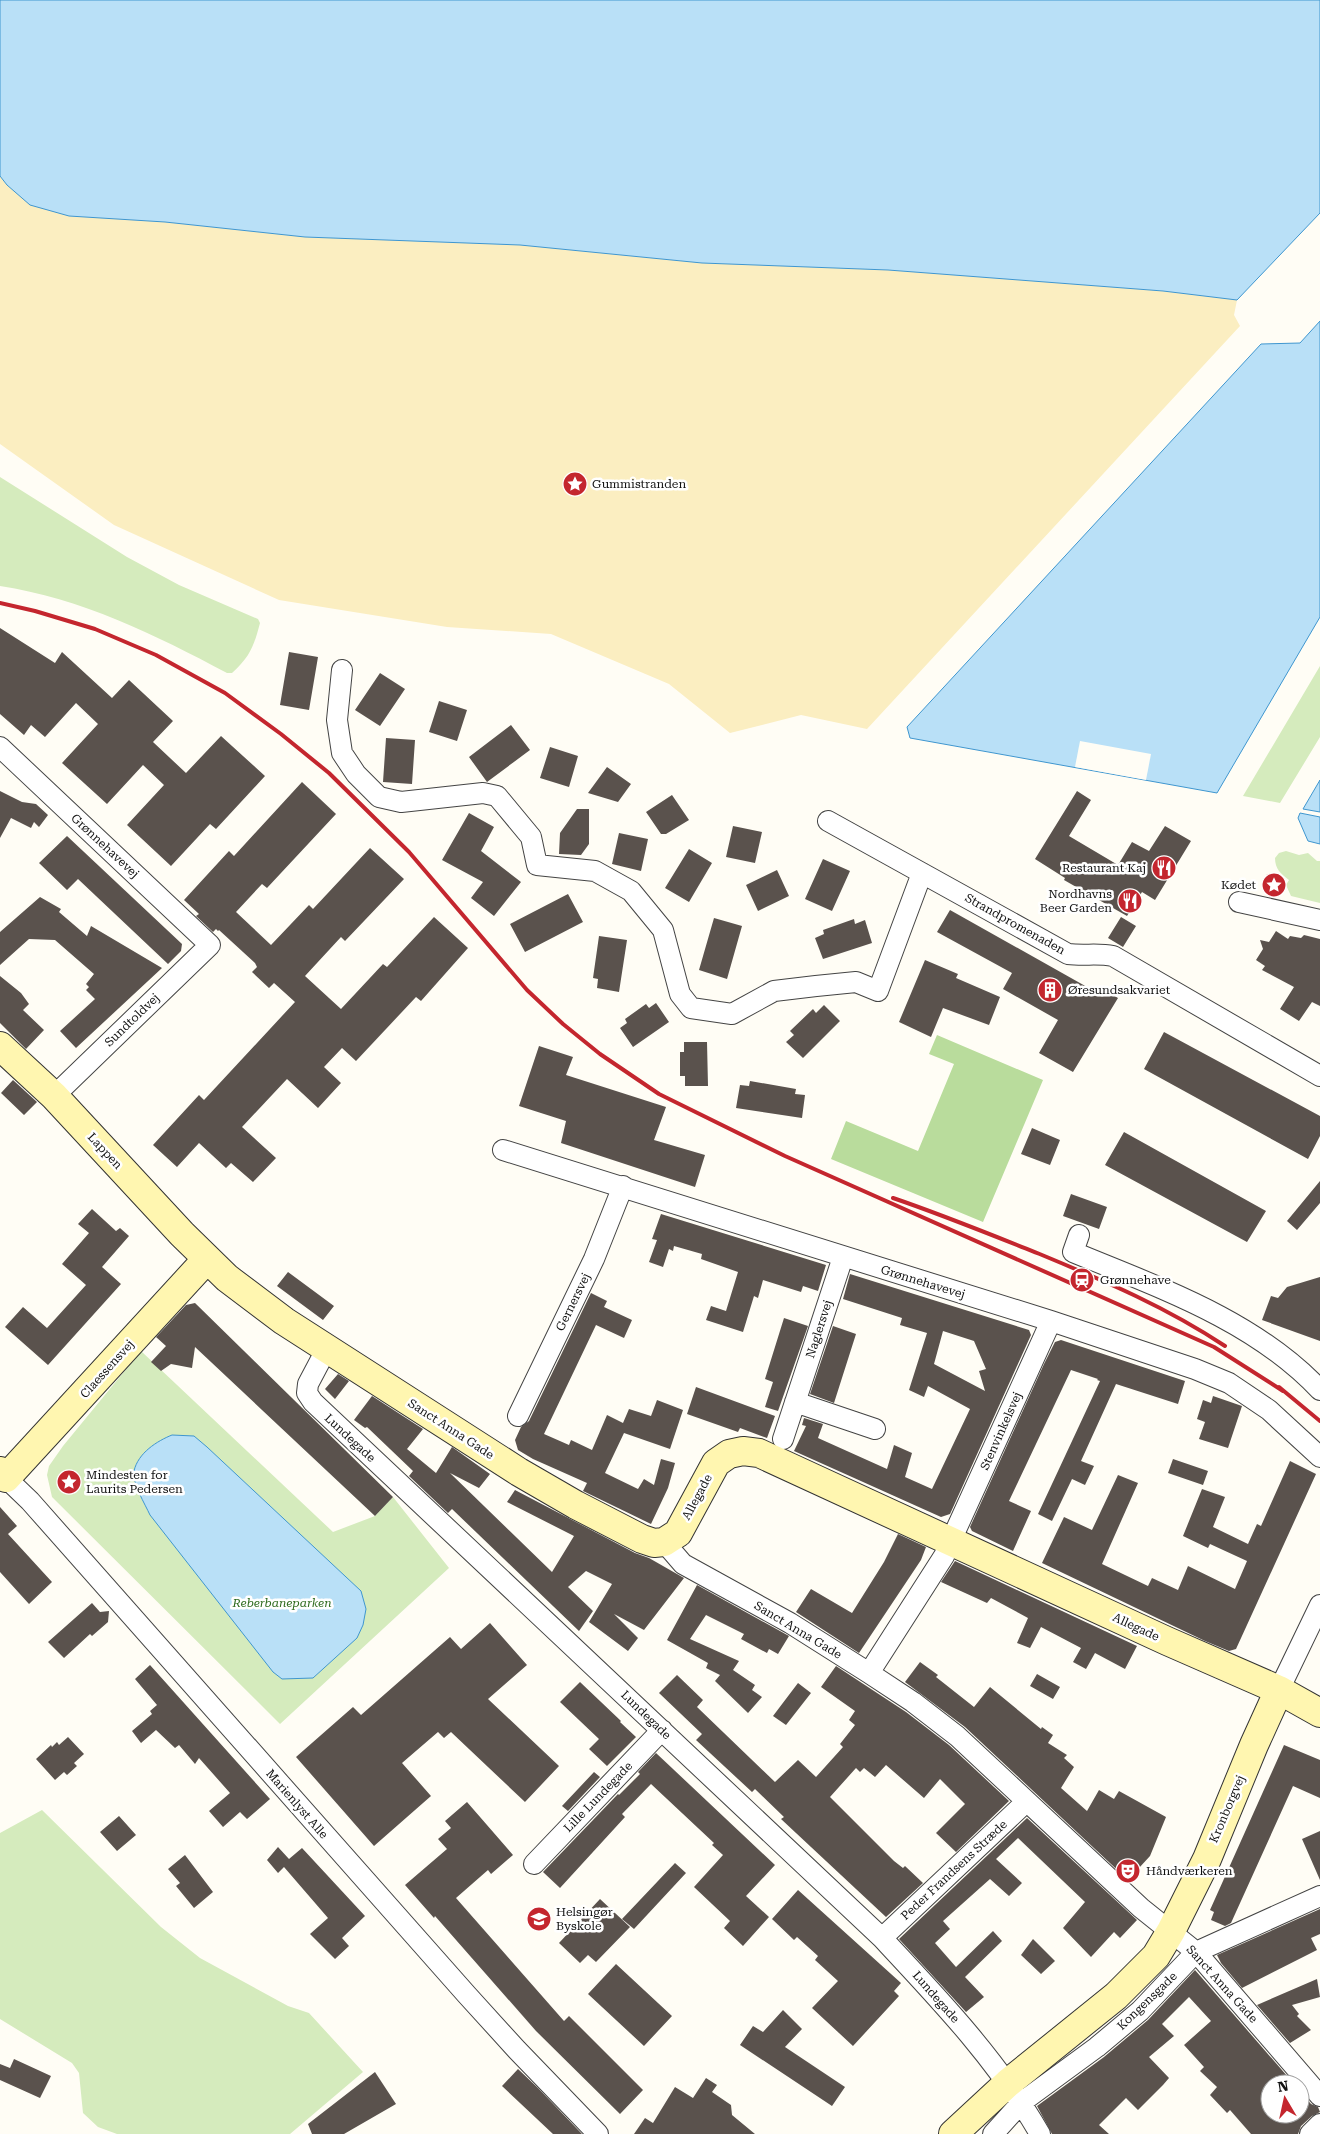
<svg xmlns="http://www.w3.org/2000/svg" width="1320" height="2134" font-family="'Roboto Serif',serif">
<rect width="100%" height="100%" fill="#fffdf5"/>
<path fill="#d5ebbd" d="M0 477 127 557 179 585 258 619 260 623C254 646 250 657 232 673H227C156 635 80 598 0 586Z
M1320 666V737L1280 803 1243 796Z
M1286 851 1299 855 1308 853 1317 861H1320V903L1291 896 1286 885 1289 880C1281 874 1275 869 1275 858L1279 853Z
M141 1351 333 1532 375 1516 393 1497 449 1568 280 1724 52 1497 47 1475 49 1466 63 1446Z
M42 1810 161 1927 200 1958 288 2006 309 2013 363 2072 290 2134H117L98 2127 83 2113 79 2073 72 2063 0 2019V1833Z"/>
<path fill="#b9dc9c" d="M937 1035 1043 1080 983 1222 831 1159 846 1121 918 1151 954 1064 929 1054Z"/>
<path fill="#fbeec1" d="M0 176 7 185 69 216 165 222 305 237 520 245 702 263 888 270 1163 291 1237 300 1234 315 1240 326 867 729 801 715 730 733 669 684 551 634 447 627 279 600 114 525 0 444Z"/>
<path fill="#b9e0f7" stroke="#3f96cf" d="M0 0H1320V213L1237 300 1163 291 888 270 702 263 520 245 305 237 165 222 69 216 30 205 7 185 0 176Z
M1320 321V617L1217 793 910 738 907 727 1261 344 1300 343Z
M1320 780V812L1303 809Z
M1300 813 1320 817V844L1308 841 1298 818Z
M172 1435 194 1436 207 1447 361 1591 366 1609 363 1625 357 1638 313 1678 282 1679 273 1672 150 1515C145 1504 132 1483 134 1471 138 1453 157 1441 172 1435Z"/>
<path fill="#fffdf5" d="M1080 741 1151 754 1146 780 1075 767Z"/>
<path fill="#5a524d" fill-rule="evenodd" d="M0 628 55 663 62 652 112 698 129 680 173 721 153 742 186 773 221 736 265 776 216 829 210 824 171 866 127 825 164 785 143 765 107 804 62 763 98 724 76 703 45 737 31 725 24 735 0 714Z
M289 652 318 657 309 710 280 705Z
M380 673 405 689 380 726 355 710Z
M439 701 467 710 457 741 429 732Z
M511 725 530 750 487 782 469 757Z
M386 738 415 740 412 784 383 782Z
M550 747 578 756 569 787 540 778Z
M607 767 631 784 618 802 588 793Z
M302 782 336 814 267 888 262 884 236 912 271 945 309 905 313 909 370 848 404 879 345 941 341 937 305 976 341 1009 383 964 387 967 434 917 468 948 421 1001 416 997 356 1061 342 1048 324 1067 341 1083 318 1108 287 1079 242 1127 276 1158 253 1182 231 1163 226 1168 199 1143 177 1167 153 1145 199 1095 204 1100 295 1002 274 983 269 988 252 972 257 967 255 963 219 930 218 931 216 929 213 932 196 916 199 914 184 900 229 851 234 856Z
M0 791 22 802 36 804 48 815 39 827 34 822 31 828 11 818 0 838Z
M1077 791 1091 800 1069 836 1118 865 1132 842 1149 851 1165 826 1191 841 1155 900 1142 892 1127 916 1064 880 1065 878 1035 859Z
M672 795 689 820 666 834H661L646 812Z
M577 809H589V844L581 855 559 854 560 833Z
M469 813 494 827 481 851 521 882 494 916 471 898 483 882 442 860Z
M733 826 762 832 755 863 726 857Z
M619 833 648 839 641 871 612 864Z
M67 836 182 944 181 951 168 964 78 879 67 890 39 863Z
M689 849 712 863 689 902 665 888Z
M823 859 850 871 832 911 805 899Z
M777 870 789 896 758 911 746 885Z
M568 894 583 922 525 952 510 924Z
M40 897 61 909 59 912 87 936 91 926 162 968 76 1048 60 1031 95 999 86 990 89 987 86 984 94 974 55 940 29 939 0 965V932Z
M950 910 1103 996 1106 991 1118 998 1073 1072 1039 1053 1058 1020 1003 989 1012 973 937 932Z
M1121 917 1136 926 1123 947 1108 938Z
M714 918 742 926 727 979 699 970Z
M854 919 855 924 865 920 872 943 823 959 815 938 824 934 823 930Z
M1276 931 1288 939 1290 936 1301 938 1304 935 1320 939V1006L1312 1002 1299 1021 1280 1009 1294 987 1262 970 1265 966 1256 960 1263 949 1260 940 1269 942Z
M599 936 627 940 619 992 597 988 598 979 593 978Z
M925 960 958 974 956 978 1000 997 989 1025 943 1008 931 1037 899 1022Z
M0 976 21 993 29 1004 23 1010 44 1030 26 1049 0 1023Z
M656 1003 669 1022 633 1047 620 1028 627 1023 625 1019 646 1004 649 1008Z
M824 1005 840 1021 803 1058 786 1042 794 1035 790 1031 813 1009 816 1013Z
M1164 1032 1320 1116V1136L1308 1159 1144 1069Z
M684 1042H707L708 1086H685V1076H680V1052H684Z
M539 1046 573 1057 566 1075 666 1107 654 1140 705 1155 695 1187 561 1143 566 1121 519 1106Z
M13 1080 37 1102 24 1115 1 1093Z
M750 1081 796 1089 795 1094 805 1095 802 1118 736 1108 740 1085 749 1086Z
M1032 1128 1060 1140 1050 1165 1021 1154Z
M1124 1132 1266 1211 1247 1242 1105 1165Z
M1320 1181V1203L1297 1230 1287 1221Z
M1071 1194 1107 1207 1099 1229 1063 1216Z
M92 1209 116 1231 120 1228 129 1236 102 1267 121 1284 48 1365 5 1327 23 1307 47 1328 86 1285 62 1264 89 1233 78 1224Z
M661 1214 826 1265 818 1291 803 1286 801 1292 763 1280 758 1298 754 1296 743 1332 706 1320 711 1306 726 1311 738 1272 701 1259 702 1254 674 1246 673 1251 669 1249 663 1267 649 1262 657 1240 652 1239Z
M288 1272 334 1306 323 1320 277 1286Z
M850 1274 1029 1330 1031 1335 950 1514 941 1517 794 1451 806 1426 802 1425 804 1418 823 1424 818 1438 887 1469 894 1445 912 1453 905 1477 932 1489 970 1409 928 1386 924 1397 909 1390 927 1333 900 1325 902 1318 843 1299ZM943 1331 974 1341 986 1369 979 1371 985 1391 934 1364Z
M1320 1277V1341L1262 1320 1271 1296 1278 1298 1287 1287Z
M591 1293 607 1301 604 1307 632 1320 624 1338 596 1325 544 1434 569 1445 571 1440 592 1450 607 1415 623 1423 629 1409 651 1416 657 1400 683 1410 670 1449 624 1433 605 1473 638 1489 644 1479 654 1485 661 1459 675 1463 668 1488 651 1524 583 1491 587 1483 533 1459 518 1450 515 1440 521 1427 529 1421Z
M195 1303 393 1497 375 1516 195 1347 192 1368 171 1364 161 1371 151 1362 166 1346 156 1337 186 1305Z
M784 1318 808 1326 778 1411 765 1407 773 1382 765 1379Z
M833 1326 856 1334 834 1403 810 1394Z
M1061 1340 1185 1381 1178 1404 1116 1384 1081 1461 1094 1466 1085 1485 1072 1479 1052 1521 1038 1514 1100 1381 1097 1380 1098 1379 1071 1370 1009 1501 1031 1511 1013 1551 972 1531 970 1527 1044 1364 1055 1342Z
M338 1374 349 1381 335 1399 325 1389Z
M696 1387 775 1416 767 1438 740 1428 738 1432 687 1414Z
M372 1396 423 1429 407 1449 436 1473 452 1447 490 1474 479 1488 450 1473 552 1572 574 1536 507 1502 515 1490 635 1553 649 1558 684 1578 644 1630 614 1614 638 1638 628 1651 589 1622 612 1584 586 1571 568 1587 593 1611 579 1631 452 1509 448 1513 409 1476 413 1471 367 1427 365 1428 354 1420Z
M1213 1396 1242 1406 1228 1448 1199 1439 1205 1422 1197 1419 1203 1400 1211 1403Z
M1173 1459 1208 1471 1203 1485 1168 1473Z
M1290 1461 1316 1474 1236 1649 1229 1651 1205 1641 1042 1563 1064 1517 1092 1530 1118 1475 1138 1483 1102 1564 1148 1586 1152 1578 1178 1590 1188 1566 1235 1589 1247 1561 1210 1544 1208 1548 1183 1536 1202 1489 1225 1497 1213 1527 1248 1544 1257 1524 1261 1526Z
M0 1507 17 1526 8 1534 52 1582 29 1604 0 1572Z
M898 1534 926 1547 921 1560 859 1653 796 1612 811 1589 852 1613 884 1562Z
M955 1561 1137 1646 1125 1669 1095 1653 1086 1669 1073 1662 1081 1648 1041 1627 1030 1648 1017 1643 1028 1618 991 1598 987 1603 941 1582Z
M697 1585 789 1636 778 1654 769 1649 767 1653 741 1639 744 1634 706 1615 690 1639 739 1661 733 1670 755 1685 752 1690 762 1697 748 1713 715 1681 720 1675 706 1668 708 1663 667 1640Z
M92 1603 100 1612 109 1611 108 1622 92 1636 90 1634 64 1658 48 1642Z
M490 1623 527 1665 488 1699 559 1766 525 1802 451 1732 444 1738 438 1732 402 1763 431 1796 374 1846 296 1757 353 1707 361 1715 450 1637 461 1649Z
M920 1662 938 1675 936 1677 974 1707 990 1687 1041 1729 1042 1727 1053 1735 1048 1743 1067 1755 1064 1758 1074 1767 1061 1788 1087 1811 1099 1790 1114 1799 1119 1791 1166 1817 1150 1856 1128 1880 965 1727 905 1682Z
M150 1665 270 1799 247 1819 240 1812 223 1827 209 1811 230 1793 199 1758 195 1764 179 1745 175 1748 156 1730 141 1743 132 1731 152 1714 150 1711 157 1705 135 1679Z
M836 1666 906 1712 949 1745 1009 1801 956 1852 936 1833 965 1804 940 1779 924 1798 886 1765 875 1777 864 1768 860 1772 856 1768 830 1797 894 1861 903 1868 905 1866 923 1883 886 1917 781 1819 784 1817 755 1789 752 1792 696 1740 702 1734 659 1693 677 1675 703 1700 697 1707 775 1782 798 1760 816 1777 843 1747 840 1744 855 1725 849 1720 855 1711 821 1687Z
M1037 1674 1060 1687 1053 1699 1030 1686Z
M580 1682 621 1721 620 1722 636 1737 607 1766 589 1749 599 1739 560 1702Z
M798 1683 811 1693 786 1725 773 1716Z
M68 1737 84 1754 74 1763 77 1766 67 1775 64 1772 55 1780 36 1759 51 1745 52 1747 57 1742 59 1745Z
M1284 1745 1320 1760V1798L1293 1786 1231 1923 1225 1926 1211 1920 1214 1912 1210 1910Z
M656 1753 775 1865 746 1896 769 1917 743 1946 724 1928 730 1921 694 1887 723 1855 712 1845 714 1843 651 1784 622 1814 625 1817 560 1888 543 1872 618 1794 619 1795 640 1774 638 1772Z
M594 1772 600 1777 568 1811 562 1806Z
M467 1802 513 1855 491 1874 488 1870 456 1898 564 2021 569 2016 643 2090 620 2114 536 2031 435 1916 434 1918 405 1885 447 1849 438 1839 451 1828 445 1821Z
M119 1816 136 1835 117 1851 100 1832Z
M1027 1818 1137 1920 1120 1938 1114 1932 1091 1957 1063 1928 1085 1902 1018 1838 996 1859 1022 1883 1009 1896 990 1879 943 1921 950 1929 935 1943 956 1967 993 1931 1002 1941 965 1977 984 1997 966 2012 899 1939Z
M1320 1831V1880L1302 1839Z
M278 1847 289 1859 302 1848 365 1916 342 1938 349 1946 335 1959 310 1934 328 1918 284 1867 278 1873 267 1860Z
M185 1855 213 1892 194 1908 176 1886 180 1883 168 1869Z
M675 1863 686 1873 634 1929 622 1919Z
M798 1890 901 1983 894 1991 899 1996 853 2046 812 2008 838 1981 815 1960 818 1956 797 1937 794 1940 772 1919Z
M600 1899 630 1927 596 1962 588 1955 580 1963 559 1943Z
M1320 1909V1934L1311 1938 1317 1950 1242 1988 1221 1963 1217 1955Z
M1033 1939 1055 1961 1041 1974 1021 1955Z
M616 1964 672 2016 644 2046 588 1994Z
M1195 1970 1294 2084H1270V2114H1300V2091L1311 2104 1318 2107 1320 2112 1312 2116 1301 2126 1298 2134H1251L1230 2110 1227 2113 1210 2095 1217 2087 1200 2071 1204 2067 1184 2045 1211 2021 1189 1997 1162 2024 1174 2036 1149 2057 1169 2078 1163 2085 1138 2110 1126 2098 1099 2125 1109 2134H1052L1037 2106 1104 2057 1148 2020Z
M1317 1979 1320 1997 1292 2005 1299 2014 1297 2016 1311 2030 1290 2043 1257 2005Z
M783 2010 802 2029 785 2047 845 2087 832 2106 740 2045 753 2026 763 2032Z
M14 2059 51 2076 40 2098 0 2080V2064L10 2068Z
M518 2069 538 2088 582 2134H553L502 2086Z
M375 2072 396 2104 344 2134H312L308 2124Z
M706 2078 717 2085 712 2092 731 2105 732 2115 755 2134H634L645 2118 653 2123 675 2087 693 2098Z"/>
<g fill="none" stroke-linecap="round" stroke-linejoin="round">
<defs>
<path id="street" d="M342 670 337 720 342 753 356 774 379 797 401 802 483 793 497 796 531 837 537 865 595 871 631 891 663 930 680 994 691 1008 732 1014 774 991 816 986 856 982 878 991 922 873
M0 747 210 945 54 1096
M828 821 1068 954C1084 956 1098 953 1113 956L1320 1076
M1239 902 1320 920
M503 1150 1051 1321 1195 1369 1229 1383 1269 1410 1320 1457
M1079 1235 1073 1252C1160 1288 1254 1320 1320 1390
M327 1348 308 1384 307 1393 313 1402 882 1938C939 1999 998 2061 1040 2134
M795 1402 875 1429
M518 1416 594 1259 623 1186
M783 1439 843 1257
M6 1478 30 1501 467 1995 517 2050 598 2134
M664 1542 683 1564 790 1623 869 1673 913 1702 957 1736 1141 1908 1196 1952 1320 2096
M869 1673 944 1556 1051 1321
M1279 1690 1320 1605
M534 1864 662 1730
M882 1938 1026 1802
M993 2134 1022 2102 1097 2047 1140 2011 1196 1952 1320 1896
M1310 2134 1320 2124"/>
<path id="secondary" d="M0 1046 54 1096 182 1234 227 1278 284 1321 519 1472 576 1505 642 1539 654 1543 664 1542 678 1533 716 1463 729 1454 743 1451 759 1453 1167 1641 1279 1690 1320 1713
M0 1471 6 1478 207 1259
M953 2134 1008 2083 1116 1996 1156 1956 1171 1931 1207 1859 1254 1745 1279 1690"/>
</defs>
<use href="#street" stroke="#444" stroke-width="22"/>
<use href="#secondary" stroke="#333" stroke-width="30"/>
<use href="#street" stroke="#fff" stroke-width="20"/>
<use href="#secondary" stroke="#fff6b0" stroke-width="28"/>
<path stroke="#c4262e" stroke-width="4" d="M0 603 35 611 95 629 156 655 225 693 281 734 329 773 409 852 527 990 563 1024 600 1054 659 1094 785 1156 1214 1347 1283 1391
M893 1198C943 1215 992 1235 1042 1255 1107 1282 1166 1307 1225 1346
M1279 1387 1320 1421"/>
</g>
<defs>
<symbol id="sight-disc" viewBox="-11 -11 22 22"><circle r="9.5" fill="#c4262e" stroke="#fff"/><path d="M0-6L1.8-2.2L6-1.7L2.9 1.2L3.7 5.4L0 3.3L-3.7 5.4L-2.9 1.2L-6-1.7L-1.8-2.2Z" fill="#fff"/></symbol>
<symbol id="restaurant-disc" viewBox="-11 -11 22 22"><circle r="9.5" fill="#c4262e" stroke="#fff"/><path d="M-5-6h1v4h1v-4h1v4h1v-4h1v5L-1.5 .5V6h-2V.5L-5-1ZM5-6V6H3V1.5H1.5Q1.5-4 5-6Z" fill="#fff"/></symbol>
<symbol id="building-disc" viewBox="-11 -11 22 22"><circle r="9.5" fill="#c4262e" stroke="#fff"/><path d="M-4-6H4V6H1V3H-1V6H-4ZM-2.5-4.3h1.7v1.8h-1.7ZM.8-4.3h1.7v1.8H.8ZM-2.5-1h1.7V.8h-1.7ZM.8-1h1.7V.8H.8Z" fill="#fff"/></symbol>
<symbol id="station-disc" viewBox="-11 -11 22 22"><circle r="9.5" fill="#c4262e" stroke="#fff"/><path d="M-3-6H3Q5-6 5-4V2Q5 4 3 4L4.5 6H3L1.5 4h-3L-3 6H-4.5L-3 4Q-5 4-5 2V-4Q-5-6-3-6ZM-3.5-4v3h7v-3ZM-3.5 1v1.5H-2V1ZM2 1v1.5H3.5V1Z" fill="#fff"/></symbol>
<symbol id="theatre-disc" viewBox="-11 -11 22 22"><circle r="9.5" fill="#c4262e" stroke="#fff"/><path d="M-5-5.5Q0-4 5-5.5V0Q5 5 0 6Q-5 5-5 0ZM-3.3-2.5H-1v1.5H-3.3ZM1-2.5H3.3v1.5H1ZM-2.8 1Q0 5.5 2.8 1Z" fill="#fff"/></symbol>
<symbol id="school-disc" viewBox="-11 -11 22 22"><circle r="9.5" fill="#c4262e" stroke="#fff"/><path d="M0-5L7-2L0 1L-7-2ZM-4 1L0 2.5L4 1V4Q0 6-4 4Z" fill="#fff"/></symbol>
</defs>
<g fill-rule="evenodd">
<use href="#sight-disc" x="561" y="470" width="28" height="28"/>
<use href="#restaurant-disc" x="1150" y="854" width="28" height="28"/>
<use href="#sight-disc" x="1260" y="871" width="28" height="28"/>
<use href="#restaurant-disc" x="1116" y="887" width="28" height="28"/>
<use href="#building-disc" x="1036" y="976" width="28" height="28"/>
<use href="#station-disc" x="1068" y="1266" width="28" height="28"/>
<use href="#sight-disc" x="55" y="1468" width="28" height="28"/>
<use href="#theatre-disc" x="1114" y="1857" width="28" height="28"/>
<use href="#school-disc" x="525" y="1905" width="28" height="28"/>
</g>
<g text-anchor="middle" stroke-width="5" stroke-linejoin="round" paint-order="stroke">
<g font-size="12" fill="#111" stroke="#fff" text-anchor="start">
<text x="592" y="488">Gummistranden</text>
<text x="1146" y="872" text-anchor="end">Restaurant Kaj</text>
<text x="1256" y="889" text-anchor="end">Kødet</text>
<text x="1112" y="898" text-anchor="end">Nordhavns<tspan x="1112" dy="14">Beer Garden</tspan></text>
<text x="1068" y="994">Øresundsakvariet</text>
<text x="1100" y="1284">Grønnehave</text>
<text x="86" y="1479">Mindesten for<tspan x="86" dy="14">Laurits Pedersen</tspan></text>
<text x="1146" y="1875">Håndværkeren</text>
<text x="556" y="1916">Helsingør<tspan x="556" dy="14">Byskole</tspan></text>
</g>
<g font-size="12" fill="#111" stroke="#fff">
<text transform="translate(105 846) rotate(43)" y="4">Grønnehavevej</text>
<text transform="translate(1015 924) rotate(29)" y="4">Strandpromenaden</text>
<text transform="translate(132 1020) rotate(-44)" y="4">Sundtoldvej</text>
<text transform="translate(105 1151) rotate(47)" y="4">Lappen</text>
<text transform="translate(923 1282) rotate(17)" y="4">Grønnehavevej</text>
<text transform="translate(573 1302) rotate(-64)" y="4">Gernersvej</text>
<text transform="translate(819 1329) rotate(-72)" y="4">Naglersvej</text>
<text transform="translate(107 1369) rotate(-48)" y="4">Claessensvej</text>
<text transform="translate(451 1429) rotate(33)" y="4">Sanct Anna Gade</text>
<text transform="translate(1001 1431) rotate(-66)" y="4">Stenvinkelsvej</text>
<text transform="translate(350 1438) rotate(43)" y="4">Lundegade</text>
<text transform="translate(697 1497) rotate(-62)" y="4">Allegade</text>
<text transform="translate(1136 1627) rotate(25)" y="4">Allegade</text>
<text transform="translate(798 1630) rotate(31)" y="4">Sanct Anna Gade</text>
<text transform="translate(646 1715) rotate(44)" y="4">Lundegade</text>
<text transform="translate(598 1797) rotate(-46)" y="4">Lille Lundegade</text>
<text transform="translate(297 1804) rotate(49)" y="4">Marienlyst Alle</text>
<text transform="translate(1227 1809) rotate(-67)" y="4">Kronborgvej</text>
<text transform="translate(954 1870) rotate(-43)" y="4">Peder Frandsens Stræde</text>
<text transform="translate(1222 1984) rotate(48)" y="4">Sanct Anna Gade</text>
<text transform="translate(936 1997) rotate(49)" y="4">Lundegade</text>
<text transform="translate(1147 2001) rotate(-44)" y="4">Kongensgade</text>
</g>
<g font-size="12" font-style="italic" fill="#2f6b1f" stroke="#fff">
<text x="282" y="1607">Reberbaneparken</text>
</g>
</g>
<g transform="translate(1285 2099) rotate(351)"><circle r="24" fill="#ffffff" stroke="#a0a0a0"/>
<path d="M0-4L9 19L0 12L-9 19Z" fill="#c4262e"/>
<text y="-8" font-size="14" font-weight="bold" text-anchor="middle" fill="#111111">N</text>
</g>
</svg>
